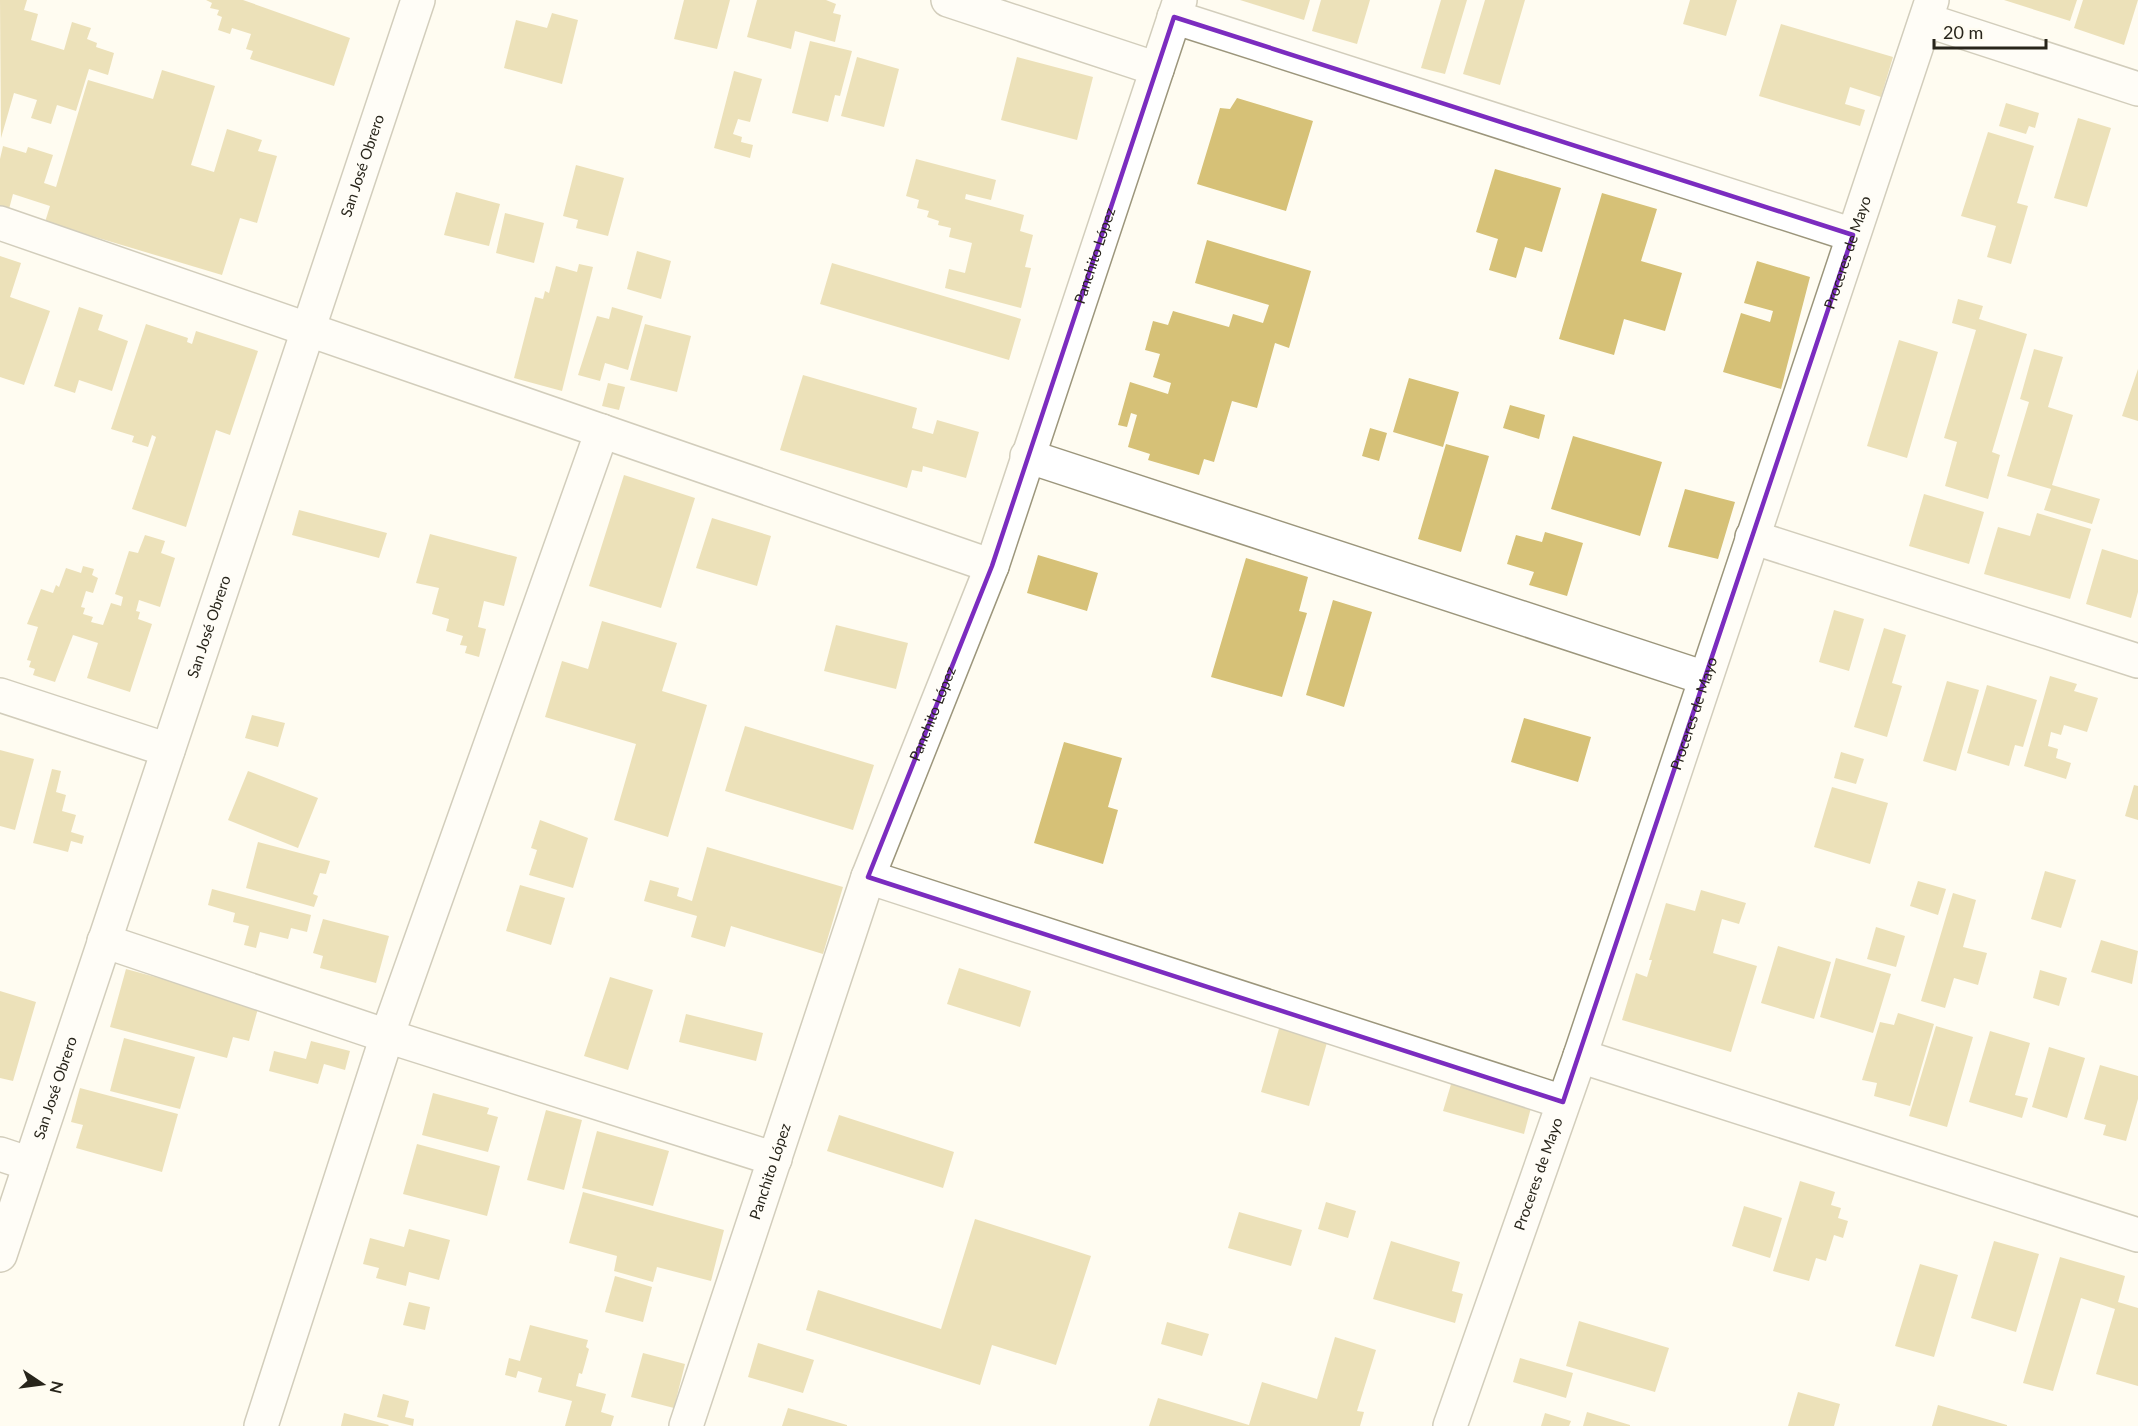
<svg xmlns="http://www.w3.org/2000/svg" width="2138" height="1426" font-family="Lato,sans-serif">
<rect width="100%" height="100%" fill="#fffcf1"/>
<path fill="#d6c177" d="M0 0H27L24 10 38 14 31 40 64 50 72 22 91 28 87 39 97 43 96 47 114 53 108 75 89 69 76 111 57 105 51 124 31 118 37 100 14 93 1 138Z
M206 0H243L350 38 334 86 250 59 253 51 246 49 251 34 232 28 230 34 218 30 222 17 217 15 219 10 210 8 212 3Z
M684 0H730L717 49 674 39Z
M757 0H826L836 4 833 13 841 15 835 42 795 31 791 49 747 37Z
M1240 0H1310L1304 20Z
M1321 0H1370L1357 44 1312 31Z
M1441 0H1467L1445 74 1421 68Z
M1485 0H1525L1500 85 1463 74Z
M1690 0H1737L1726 36 1683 24Z
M2004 0H2077L2070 21Z
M2083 0H2138L2124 45 2074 28Z
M552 13 578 20 562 84 504 68 516 20 547 28Z
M1781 24 1893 57 1881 97 1850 87 1845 104 1865 110 1860 126 1759 96Z
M810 41 852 51 840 96 835 95 828 122 792 113Z
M857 57 899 69 884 127 841 116Z
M1017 57 1093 77 1077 140 1001 120Z
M162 70 215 86 191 165 214 172 227 129 262 140 258 151 277 156 257 223 240 218 222 275 45 222 50 206 13 194 9 209 0 206V159L3 146 26 153 28 147 53 155 44 183 56 187 88 80 153 99Z
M734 71 762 79 750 122 738 119 733 134 742 137 741 142 753 145 750 158 714 148Z
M1237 98 1313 121 1286 211 1197 184 1220 108 1230 109Z
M2006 103 2039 113 2035 128 2029 126 2026 134 1999 126Z
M2078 118 2111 128 2087 207 2054 198Z
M1988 132 2034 146 2017 203 2028 206 2011 264 1987 257 1996 226 1961 216Z
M916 159 996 180 991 200 966 194 965 199 1024 215 1020 231 1033 235 1025 267 1031 268 1021 308 945 288 949 269 965 273 972 243 949 237 951 228 938 225 939 221 927 217 929 211 917 208 919 200 906 196Z
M576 165 624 178 608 236 576 228 578 220 563 216Z
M1495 169 1561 188 1542 252 1525 247 1516 278 1489 270 1498 239 1476 232Z
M456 192 500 204 489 246 444 235Z
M1602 193 1657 209 1641 261 1682 273 1665 331 1624 319 1614 355 1559 339Z
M505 213 544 223 534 263 496 253Z
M1207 240 1311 271 1289 348 1275 343 1257 408 1232 401 1214 462 1204 459 1199 475 1148 460 1150 454 1128 447 1137 415 1131 413 1127 427 1118 425 1130 382 1168 394 1171 383 1153 377 1160 354 1145 350 1153 321 1168 325 1173 311 1229 327 1233 314 1263 323 1269 305 1195 283Z
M637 251 671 261 661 299 627 289Z
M0 256 21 263 10 297 50 311 24 385 0 377Z
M1757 261 1810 277 1781 389 1723 372 1741 313 1770 322 1773 311 1744 303Z
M832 263 1021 319 1009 360 820 304Z
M579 264 593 267 562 391 514 378 535 297 543 299 545 291 549 293 556 266 577 272Z
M1958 299 1983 306 1979 319 2027 334 1992 452 2000 455 1988 499 1945 486 1957 442 1944 438 1976 330 1952 323Z
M79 307 103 315 98 330 128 341 112 391 79 380 75 393 54 386Z
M612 307 643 316 628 370 605 363 600 381 578 375 597 316 609 319Z
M146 324 188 338 187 342 192 344 196 331 258 351 230 435 216 430 186 527 132 509 156 437 152 435 148 447 132 442 134 436 111 429Z
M645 324 691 336 677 392 630 380Z
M1899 340 1938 352 1907 458 1867 446Z
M2034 349 2063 357 2048 407 2073 415 2052 485 2100 499 2092 524 2044 510 2051 489 2007 476 2029 402 2020 399Z
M2138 369V421L2122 416Z
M803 375 917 408 912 428 933 434 937 420 979 432 966 478 923 466 922 472 912 470 907 488 780 450Z
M1409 378 1459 392 1443 447 1393 432Z
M608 383 625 387 619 410 602 406Z
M1510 405 1545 415 1539 439 1503 428Z
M1370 428 1387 433 1379 461 1362 456Z
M1573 436 1662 462 1640 536 1551 509Z
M1446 444 1489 456 1461 552 1418 539Z
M624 475 695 498 661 608 589 586Z
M1685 489 1735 502 1718 559 1668 547Z
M1924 494 1984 512 1969 564 1909 546Z
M299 510 387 533 379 558 292 535Z
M2037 513 2091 529 2070 599 1984 574 1998 527 2030 536Z
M712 518 771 536 757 586 696 568Z
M1545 532 1583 543 1567 596 1529 585 1534 572 1507 564 1516 535 1542 542Z
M430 534 517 557 504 606 484 601 478 627 486 629 479 657 465 653 467 646 460 645 463 636 446 631 449 619 432 614 439 588 416 583Z
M145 535 165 541 161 553 175 558 160 607 139 600 136 611 140 612 138 619 152 624 130 692 87 678 98 643 73 635 55 682 33 675 35 669 29 667 31 661 27 660 38 627 27 624 41 589 53 593 56 585 59 587 66 568 81 573 83 566 94 569 92 575 98 578 93 593 86 591 81 607 85 608 83 614 93 617 91 622 103 625 111 603 121 606 123 597 115 594 129 551 138 553Z
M2102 549 2138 560V592L2131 618 2086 604Z
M1038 555 1098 573 1087 611 1027 593Z
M1246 558 1308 577 1299 611 1307 613 1282 697 1211 677Z
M1333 600 1372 612 1344 707 1306 695Z
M1834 610 1864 619 1849 671 1819 662Z
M602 621 677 643 662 691 707 705 668 837 614 820 636 744 545 717 562 661 588 669Z
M836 625 908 643 896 689 824 671Z
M1884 628 1906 635 1892 683 1902 686 1887 737 1854 727Z
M2050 676 2077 684 2074 691 2098 698 2087 732 2064 725 2061 735 2051 732 2048 746 2058 749 2056 758 2071 763 2066 779 2024 766Z
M1947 681 1979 690 1956 771 1923 761Z
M1987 685 2037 700 2023 747 2015 745 2009 766 1967 753Z
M252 715 285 723 278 747 245 738Z
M1524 718 1591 737 1578 782 1511 762Z
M745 726 874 765 853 830 725 791Z
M1064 742 1122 758 1108 807 1118 810 1103 864 1034 843Z
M0 750 34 759 15 830 0 826Z
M1841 752 1864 759 1856 784 1834 778Z
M52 769 61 771 56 792 66 795 62 811 76 815 71 832 84 836 82 844 71 841 68 852 33 843Z
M248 771 318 798 298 848 228 820Z
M2134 785 2138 786V820L2125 816Z
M1832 787 1888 803 1870 864 1814 847Z
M540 820 588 838 573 888 529 875 537 850 531 848Z
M258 842 330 861 326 874 320 873 313 894 318 896 314 907 246 888Z
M707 847 843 887 823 954 731 926 725 947 691 937 697 916 644 901 650 880 679 888 677 896 692 901Z
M2045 871 2076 880 2061 928 2031 919Z
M1918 881 1946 889 1938 915 1910 906Z
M520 885 565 898 551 945 506 931Z
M212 889 311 915 307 932 291 928 288 939 260 932 256 948 244 945 249 926 233 922 235 913 208 905Z
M1701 890 1746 903 1739 924 1722 919 1713 953 1757 966 1731 1052 1622 1020 1636 973 1647 977 1652 960H1649L1666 903 1695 911Z
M1953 893 1976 900 1963 947 1987 953 1978 985 1954 978 1945 1008 1921 1001Z
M323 919 389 936 376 983 320 968 323 956 313 953Z
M1876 927 1905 936 1896 967 1867 959Z
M2101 940 2138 951 2132 984 2091 972Z
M1778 946 1831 962 1814 1019 1761 1003Z
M1836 958 1891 974 1873 1033 1820 1017Z
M959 968 1031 991 1020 1027 947 1004Z
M126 969 259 1005 249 1041 233 1037 227 1058 110 1027Z
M2040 970 2067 978 2059 1006 2033 998Z
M610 977 653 990 628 1070 584 1056Z
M0 991 36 1002 13 1081 0 1078Z
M1898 1013 1934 1024 1910 1106 1874 1096 1877 1083 1862 1080 1880 1022 1894 1025Z
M686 1014 763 1033 756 1061 679 1042Z
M1280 1025 1328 1039 1309 1106 1261 1092Z
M1936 1026 1973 1037 1947 1127 1909 1116Z
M1990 1031 2030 1043 2015 1095 2028 1098 2022 1118 1969 1102Z
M124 1038 195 1057 180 1109 110 1091Z
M311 1041 350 1051 345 1070 324 1064 318 1084 269 1071 274 1051 306 1059Z
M2049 1047 2085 1058 2067 1118 2032 1107Z
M2100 1065 2138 1076V1099L2126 1141 2103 1135 2106 1125 2084 1119Z
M1452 1081 1532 1104 1524 1134 1443 1111Z
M80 1088 178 1114 162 1172 76 1148 83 1125 71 1122Z
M433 1093 489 1108 487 1114 498 1117 488 1152 422 1135Z
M546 1110 582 1120 564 1190 527 1180Z
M839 1115 954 1152 943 1188 827 1151Z
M597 1131 669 1151 653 1206 582 1188Z
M417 1144 500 1166 487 1216 403 1194Z
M1800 1181 1835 1192 1831 1205 1841 1208 1838 1218 1848 1221 1843 1238 1834 1235 1826 1261 1816 1258 1809 1281 1773 1271Z
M583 1192 724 1230 711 1281 657 1267 653 1282 614 1271 617 1256 569 1243Z
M1326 1202 1356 1211 1348 1238 1318 1229Z
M1744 1206 1782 1218 1770 1258 1732 1246Z
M1239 1212 1302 1230 1291 1266 1228 1248Z
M975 1219 1091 1256 1056 1365 992 1345 980 1385 806 1330 818 1290 941 1329Z
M409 1229 450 1240 439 1280 409 1272 406 1286 376 1278 379 1268 363 1264 370 1238 404 1247Z
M1391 1241 1460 1262 1452 1291 1463 1294 1455 1323 1373 1299Z
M1994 1241 2039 1254 2016 1332 1971 1318Z
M2060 1257 2125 1276 2118 1302 2138 1308V1386L2096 1374 2115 1309 2081 1298 2053 1391 2023 1383Z
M1920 1264 1958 1275 1934 1357 1895 1346Z
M615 1276 652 1287 643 1322 605 1312Z
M409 1302 430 1307 425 1330 403 1325Z
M1579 1321 1669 1348 1655 1392 1566 1366Z
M1167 1322 1209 1334 1202 1356 1161 1344Z
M530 1325 588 1340 586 1347 589 1349 582 1374 579 1373 576 1386 606 1394 601 1412 614 1416 611 1426H565L572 1401 538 1392 542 1378 518 1371 516 1378 505 1375 509 1358 520 1361Z
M1335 1337 1376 1350 1357 1411 1364 1412 1360 1426H1149L1158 1398 1249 1425 1262 1382 1317 1399Z
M758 1343 814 1360 803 1393 748 1377Z
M643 1353 685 1364 674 1408 631 1397Z
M1520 1358 1573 1373 1566 1398 1513 1382Z
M1798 1392 1840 1404 1834 1426H1788Z
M383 1394 409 1401 405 1417 414 1419 413 1426 377 1417Z
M1938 1405 2007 1425V1426H1932Z
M788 1408 847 1425V1426H782Z
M1587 1412 1630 1425V1426H1583Z
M344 1413 389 1425 388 1426H341Z
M1545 1413 1571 1421 1569 1426H1541Z"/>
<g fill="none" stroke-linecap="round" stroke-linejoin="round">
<defs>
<g id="minor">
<path d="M948 0 1157 69"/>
<path d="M1174 17 1853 235"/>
<path d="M1926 20 2138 89"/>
<path d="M0 223 992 566"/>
<path d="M1027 456 1705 678"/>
<path d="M1752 537 2138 661"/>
<path d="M0 695 168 750"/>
<path d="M868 877 1563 1102"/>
<path d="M104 941 387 1036 775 1159"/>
<path d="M1580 1056 2138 1235"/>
<path d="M0 1154 30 1164"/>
<path id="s1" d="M0 1255 418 0"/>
<path d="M261 1426 387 1036 602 431"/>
<path id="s2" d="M686 1426 868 877 992 566 1180 0"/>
<path id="s3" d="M1450 1426 1580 1056 1932 0"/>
</g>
</defs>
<use href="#minor" stroke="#9c967c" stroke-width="36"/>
<use href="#minor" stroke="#fff" stroke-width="33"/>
</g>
<path d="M0 0H2138V1426H0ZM1174 17 1853 235 1563 1102 868 877 992 566Z" fill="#fffcf1" fill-opacity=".55" fill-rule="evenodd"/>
<path fill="none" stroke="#7b2cbf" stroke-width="4.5" stroke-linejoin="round" d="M1174 17 1853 235 1563 1102 868 877 992 566Z"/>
<g text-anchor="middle" stroke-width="6" stroke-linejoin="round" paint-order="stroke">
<g font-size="15" fill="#28251b" stroke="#fffcf1">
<text dy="5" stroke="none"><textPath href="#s1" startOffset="1148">San José Obrero</textPath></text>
<text dy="5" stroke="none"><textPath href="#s3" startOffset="1239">Proceres de Mayo</textPath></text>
<text dy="5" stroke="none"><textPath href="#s2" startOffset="1240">Panchito López</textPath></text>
<text dy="5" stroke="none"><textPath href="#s1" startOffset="662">San José Obrero</textPath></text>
<text dy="5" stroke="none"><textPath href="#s2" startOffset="754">Panchito López</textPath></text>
<text dy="5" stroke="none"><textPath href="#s3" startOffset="753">Proceres de Mayo</textPath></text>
<text dy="5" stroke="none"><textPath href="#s1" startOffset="176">San José Obrero</textPath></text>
<text dy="5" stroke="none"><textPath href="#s2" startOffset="268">Panchito López</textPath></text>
<text dy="5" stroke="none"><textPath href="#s3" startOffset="267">Proceres de Mayo</textPath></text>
</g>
</g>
<g transform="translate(42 1384) rotate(103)" stroke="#fffcf1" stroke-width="4.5" paint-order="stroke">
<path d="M0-4.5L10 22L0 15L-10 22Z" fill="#28251b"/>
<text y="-9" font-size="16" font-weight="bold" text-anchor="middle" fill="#28251b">N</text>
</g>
<path d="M1934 39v9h112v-9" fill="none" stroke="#28251b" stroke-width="3"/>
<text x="1943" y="39" font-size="18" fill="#28251b" stroke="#fffcf1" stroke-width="4.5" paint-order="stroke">20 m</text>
</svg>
